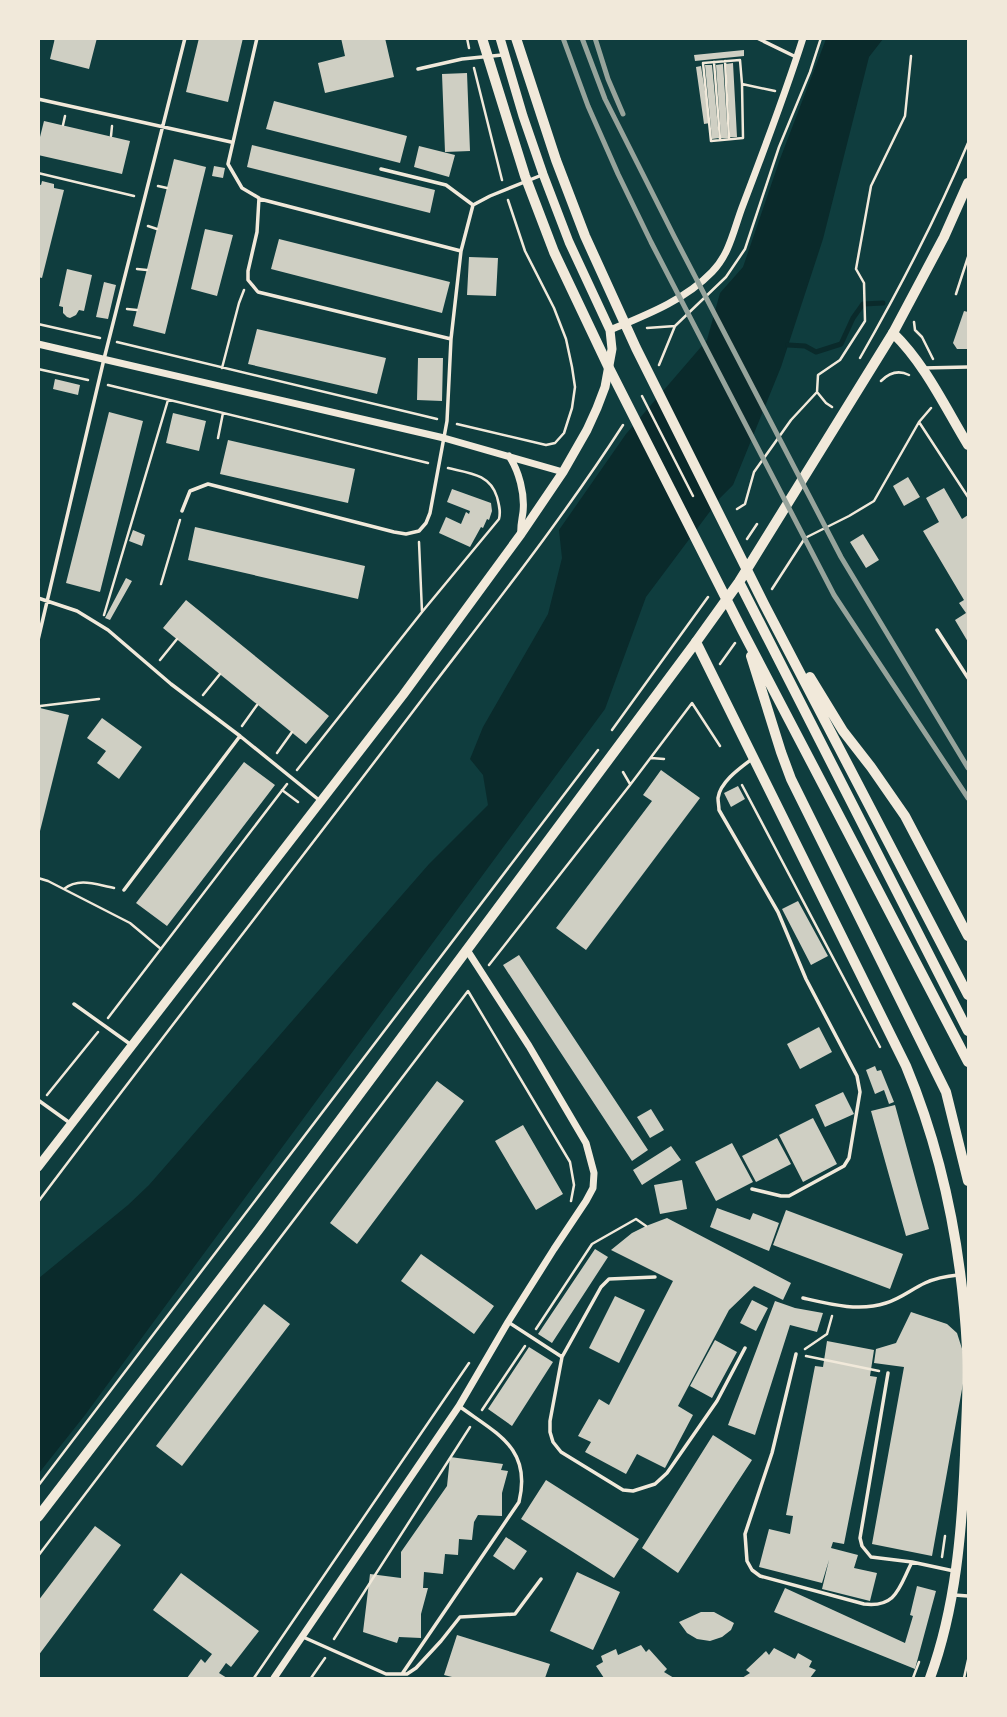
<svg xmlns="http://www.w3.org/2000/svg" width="1007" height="1717" font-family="'Sofia Sans Condensed',sans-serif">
<rect width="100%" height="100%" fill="#0f3d3e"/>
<path fill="#0a2a2b" d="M826 39H883L869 57 823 239 781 367 733 485 720 498 646 597 605 709 85 1415 39 1473V1278L128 1205 149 1185 429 864 488 805 483 775 470 759 483 727 548 614 562 558 559 530 626 434 707 340 720 293 743 267 780 159Z"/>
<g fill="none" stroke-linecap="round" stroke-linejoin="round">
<path stroke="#0a2a2b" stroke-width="5" d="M788 345 805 346 816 352 841 344 853 318 863 304 883 303"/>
</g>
<path fill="#cfcfc3" d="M55 38H97L89 69 50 59Z
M199 38H243L228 102 186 92Z
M341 38H385L394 77 325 93 318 63 345 56Z
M744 50V56L695 61 694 55Z
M733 63 737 137H730L726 64Z
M723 64 728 138H721L716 65Z
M705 65H712L719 138 712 139Z
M701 66 710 123 704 124 696 67Z
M467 73 470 151 445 152 442 74Z
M274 101 407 136 400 163 266 129Z
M44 121 130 141 122 174 38 155V145Z
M252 145 435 190 430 213 247 167Z
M419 146 455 155 449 177 414 167Z
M174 159 206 167 165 334 133 326Z
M214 166 225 168 223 178 212 176Z
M42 181 54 184V188L64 190 42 278 38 277V184L41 185Z
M205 229 233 235 217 296 191 289Z
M279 239 450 282 442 313 271 269Z
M469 257 498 258 496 296 467 295Z
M67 269 92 275 84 311 79 310 76 315 70 318 67 317 63 313V307L59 306Z
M104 282 116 285 108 319 96 317Z
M964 311 968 312V349H957L953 343Z
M257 329 386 358 377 394 248 364Z
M418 358H443L442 401 417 400Z
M55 379 80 385 78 395 53 389Z
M109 412 143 421 100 592 66 583Z
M173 413 206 421 199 451 166 443Z
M228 440 355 469 348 503 220 474Z
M908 477 920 497 904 506 893 486Z
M944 488 962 519 968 515V642L955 620 966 613 959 603 964 600 923 531 939 522 926 498Z
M452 489 491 503 492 511 489 520 487 519 483 528 481 527 470 547 439 533 446 517 461 524 466 512 469 514 470 511 447 502Z
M195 527 365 566 358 599 188 560Z
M133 530 145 535 142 546 129 541Z
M863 534 879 560 866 568 850 542Z
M126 578 132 581 110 620 105 618Z
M186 600 329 716 306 744 163 628Z
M40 708 69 715 39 835 38 715Z
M102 718 142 747 119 779 97 763 106 751 87 738Z
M244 762 275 785 167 926 136 903Z
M661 770 700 798 586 950 556 928 652 801 643 795Z
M738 786 745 799 731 807 724 793Z
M798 901 828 956 811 965 782 909Z
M519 955 648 1150 632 1161 503 965Z
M819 1027 832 1052 800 1069 787 1044Z
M875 1066 877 1071 881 1070 894 1102 889 1104 884 1090 875 1094 866 1070Z
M437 1081 464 1101 357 1244 330 1223Z
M843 1092 854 1114 825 1127 815 1105Z
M895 1105 929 1229 906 1236 871 1111Z
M651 1109 664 1130 650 1138 637 1117Z
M813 1118 837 1164 803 1182 779 1135Z
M523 1125 563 1194 536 1210 495 1141Z
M777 1138 791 1164 756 1182 742 1156Z
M732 1143 753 1182 716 1201 695 1162Z
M671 1146 681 1160 642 1185 633 1170Z
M682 1180 687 1209 660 1214 654 1185Z
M717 1208 750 1220 753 1213 779 1223 769 1251 710 1227Z
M786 1210 903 1254 890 1289 773 1245Z
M667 1218 791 1283 783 1300 754 1286 729 1310 678 1406 693 1415 665 1468 637 1454 626 1474 585 1452 591 1442 578 1436 599 1399 609 1405 673 1281 611 1250 632 1233 646 1226Z
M595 1249 608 1257 552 1343 538 1334Z
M421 1254 494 1306 474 1334 401 1281Z
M615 1296 645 1310 619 1363 589 1348Z
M752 1300 768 1308 756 1331 740 1323Z
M775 1301 795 1308 823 1313 817 1332 790 1325 755 1435 728 1425Z
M264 1304 290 1324 182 1466 156 1446Z
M911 1312 947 1324 957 1333 964 1355V1378L932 1556 872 1544 904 1367 874 1363 876 1349 896 1343Z
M715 1340 737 1352 712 1398 690 1386Z
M827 1341 874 1350 870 1376 877 1377 844 1544 833 1542 831 1548 858 1555 854 1568 877 1573 870 1601 822 1589 829 1560 822 1583 759 1567 769 1529 790 1534 793 1516 786 1515 815 1366 823 1367Z
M529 1347 553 1362 512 1426 488 1409Z
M713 1435 752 1460 678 1573 642 1548Z
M450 1457 503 1464 501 1470 508 1471 502 1493V1516L478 1515 474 1522 472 1540 459 1539 458 1555 445 1554 443 1574 424 1572 423 1588H428L421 1614V1638L399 1637 397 1643 363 1632 370 1574 401 1578V1552L447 1486Z
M546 1480 639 1539 614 1578 521 1519Z
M95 1526 121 1545 38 1656V1601Z
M506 1537 527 1551 514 1570 493 1556Z
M577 1572 620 1592 593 1650 550 1631Z
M181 1573 259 1631 231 1667 226 1663 219 1673 227 1678H187L201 1659 205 1663 212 1654 153 1610Z
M917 1586 936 1591 915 1669 774 1612 785 1588 905 1643 913 1616 910 1615Z
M701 1612H714L734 1623 731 1630 722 1637 710 1641 697 1639 687 1633 679 1622Z
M457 1635 550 1664 545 1678H456L444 1675Z
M641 1645 646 1652 649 1649 667 1669 664 1672 674 1678H604L596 1666 603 1662 601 1656 616 1649 618 1655Z
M774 1648 795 1659 798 1653 812 1661 809 1667 816 1670 810 1678H742L750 1673 746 1670 766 1651 769 1655Z"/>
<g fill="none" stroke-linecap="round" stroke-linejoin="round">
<path stroke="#f1e9da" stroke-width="2.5" d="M52 38 55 39
M467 38 469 48
M725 61 729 138
M714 62 720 139
M474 68 502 180
M742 84 743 138 711 141 703 63 740 60 742 84 775 91
M63 125 65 116
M111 136 112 126
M38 173 134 196
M158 186 167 188
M148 226 157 229
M137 269 147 270
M956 294 968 257
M127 309 137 310
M914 322 915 330 922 337 933 359
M38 324 100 338
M647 328 675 326
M117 342 437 419
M860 358C900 288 937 217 968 143
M659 365 675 326 726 277 745 249 779 147 810 72 821 38
M222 368 239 303 244 290
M38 369 88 380
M881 381C889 373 899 370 909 375
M108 385 428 463
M642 396 693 496
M832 407 826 403 817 392 818 375 840 360 865 321 864 283 856 269 871 186 905 116 911 56
M919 422 968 497
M457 424 546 445 555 443 564 433 572 408 575 387 572 367 566 339 554 308 525 251 508 200
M218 438 223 413
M737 509 745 504 754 472 791 420 817 392
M747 539 757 524
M419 542 422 612
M161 584 180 520
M772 589 805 538 849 516 874 501 919 422 931 408
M104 615 168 400
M160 660 177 639
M720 664 735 643
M203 695 220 674
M38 711 40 706 99 699
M242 726 257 705
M612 730 708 597
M277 753 292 732
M651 758 664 759
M297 770 422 612 499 519C501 511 499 505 497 497 490 474 469 473 448 468
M623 772 630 784
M742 785 880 1047
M282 790 298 802
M38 878 48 881 130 923 161 949
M64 889C79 877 97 885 114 888
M489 965 630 785 692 703 720 746
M108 1018 287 784
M47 1095 98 1032
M38 1202C168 1029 302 858 433 685 498 600 565 515 623 425
M536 1329 592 1244 636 1219 646 1226
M805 1349 827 1334 832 1316
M806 1356 879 1371
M482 1410 525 1346
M38 1486 598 750
M38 1556 468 991 570 1162 574 1185 571 1201
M942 1557 945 1536
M334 1639 470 1427
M254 1678 469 1363
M311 1678 325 1658
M913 1678 919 1662
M964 1678 968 1660"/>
<path stroke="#f1e9da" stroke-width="3.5" d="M257 38 228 164 242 188 259 198 257 232 248 271V280L258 292 451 339
M757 38 796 57
M418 69 462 59 502 55
M38 99 231 142
M381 169 446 185 473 205
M260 199 461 251
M923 368 968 367
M182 511 190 491 208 484 394 532 406 534 419 531 426 523 430 513 447 421 451 339 461 251 473 205 490 196 542 175
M38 598 77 611 108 630 171 684 240 736 319 800
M937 630 968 678
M38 640 104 359 185 38
M752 759C740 768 720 782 718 798 718 802 719 806 719 810L778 912 806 979 857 1076 860 1092 849 1158 844 1166 789 1196H781L752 1189
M124 890 240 736
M74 1004 130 1044
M38 1100 70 1123
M803 1298C829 1304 859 1312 886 1303 900 1299 912 1289 925 1283 936 1278 947 1276 958 1275
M508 1322 562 1357 550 1421V1432L553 1442 561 1452 623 1490 633 1491 655 1484 667 1473 717 1401 745 1348
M796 1354 772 1453 745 1534 747 1561 752 1570 760 1576 864 1604C897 1608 899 1587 912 1562L954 1571
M562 1357 601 1287 609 1279 655 1277
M888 1373 860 1538 862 1546 871 1557 912 1562
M954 1595 968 1596
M303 1637 386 1674H407L416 1668 441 1641 460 1617 515 1614 541 1579
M402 1674 519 1502C532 1448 497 1434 459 1406"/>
<path stroke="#f1e9da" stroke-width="7" d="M610 330C646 315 685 300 712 272 730 254 734 228 743 205 764 150 785 95 803 38
M38 344 444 438 563 472
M509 456C519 471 525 494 523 512 522 520 520 526 521 534
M274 1678 459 1406 508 1322 554 1249 586 1201 593 1188 594 1173 586 1143 529 1046 467 950"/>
<path stroke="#f1e9da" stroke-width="9" d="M38 1167 403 695 521 534 563 472 587 430 597 408 605 387 612 349 610 330 569 242 543 174 523 116 500 38"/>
<path stroke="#f1e9da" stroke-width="10" d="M893 333C925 364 945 407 968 445
M38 1517 259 1229 696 642"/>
<path stroke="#f1e9da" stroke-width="10" d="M482 38 525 176 554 252 609 368 742 630 968 1062
M516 38 556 160 585 236 636 348 764 604 968 995
M739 582 968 1031
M751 656 781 752 791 779 946 1092 968 1181
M810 677 843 731 871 767 905 816 968 936
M930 1678C956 1607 962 1530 965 1455 966 1419 969 1384 967 1349 962 1252 943 1155 906 1066L696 642 739 582 893 333 944 237 968 183"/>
<path stroke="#97a49c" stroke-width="5" d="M563 38 588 106 618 174 651 242 834 595 968 798
M582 38 605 99 674 236 841 557 968 768
M595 38 608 79 623 114"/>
</g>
<rect width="1007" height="1717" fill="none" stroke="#f1e9da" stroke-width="80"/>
</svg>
